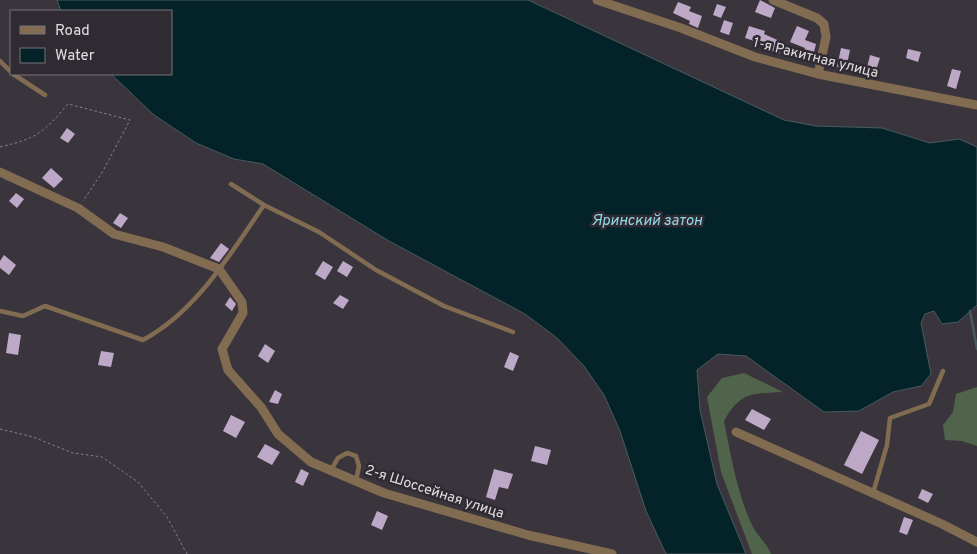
<svg xmlns="http://www.w3.org/2000/svg" width="977" height="554" font-family="Overpass,sans-serif">
<rect width="100%" height="100%" fill="#3a353c"/>
<path fill="#4f644a" d="M744 373 783 392C752 394 741 391 724 421 731 456 737 493 752 525 757 536 767 543 771 554H752L721 472 707 397 722 378Z
M977 387V446L962 441 945 440 943 425 953 412 956 394Z"/>
<path fill="#042329" stroke="#465b60" d="M57 0H528L784 120 816 126 882 128 930 143 959 139 977 147V305L958 322 942 324 934 311 925 314 921 323 931 374 921 386 893 392 859 411 824 412 746 356 718 354 697 370 700 410 717 484 746 554H666L646 511 620 431 604 395 584 366 557 338 525 314 389 241 263 164 234 159 196 143 154 115 111 74H171V11H61Z"/>
<g fill="none" stroke-linecap="round" stroke-linejoin="round">
<path stroke="#465b60" stroke-width="2.5" d="M970 311 977 349"/>
</g>
<path fill="#bda9c7" d="M760 0 775 8 771 18 755 12Z
M678 2 691 7 689 11 702 16 698 28 689 24 690 21 673 13Z
M717 4 726 7 721 18 713 15Z
M724 20 733 23 729 35 720 32Z
M749 26 765 31 764 34 784 43 779 54 770 50 772 47 745 38Z
M797 26 809 31 805 40 816 44 813 56 804 53 805 48 790 42Z
M841 48 850 50 846 69 837 67Z
M908 49 921 52 918 62 906 58Z
M870 55 880 58 876 70 867 68Z
M952 69 961 71 956 89 947 86Z
M67 128 75 134 68 143 60 138Z
M51 168 63 179 54 188 42 178Z
M16 193 24 199 17 208 9 201Z
M120 213 128 218 121 228 113 223Z
M221 243 229 249 219 262 210 258Z
M4 255 16 265 9 275 0 268V261Z
M323 261 333 267 325 280 315 274Z
M343 261 353 267 347 277 337 271Z
M340 295 349 300 343 309 333 303Z
M230 297 236 304 232 311 225 305Z
M9 333 21 335 18 355 6 353Z
M265 344 275 351 268 363 258 356Z
M101 351 114 353 111 367 98 365Z
M510 352 519 356 513 371 504 367Z
M275 390 282 394 278 404 269 402Z
M752 409 771 419 764 430 745 420Z
M231 415 245 422 236 438 223 431Z
M861 431 879 440 862 474 844 465Z
M265 444 280 452 272 465 257 457Z
M535 446 551 450 547 465 531 461Z
M301 469 309 473 303 486 295 482Z
M494 469 513 474 508 489 499 487 495 500 486 497Z
M922 489 933 494 928 503 918 498Z
M377 511 388 516 382 530 371 525Z
M904 517 913 520 907 535 899 532Z"/>
<g fill="none" stroke-linecap="round" stroke-linejoin="round">
<path stroke="#878389" stroke-width="1" stroke-dasharray="2.5 2.5" stroke-linecap="butt" d="M0 147C38 138 43 133 68 104L130 120 103 171 83 201
M0 429 33 437 73 453 102 457 138 482 167 517 187 554"/>
<path stroke="#826c51" stroke-width="4.5" d="M0 61 11 72
M13 74 45 95
M231 184 264 205 319 232 376 270 444 306 513 332
M0 311 23 316 45 306 143 340C197 311 230 254 264 205
M331 470 338 458 347 453 356 456 359 466 356 481
M873 493 887 445 890 418 929 404 943 371"/>
<path stroke="#826c51" stroke-width="9" d="M597 0 681 28 755 57 818 74 977 105
M773 0 817 18 824 24 826 37 818 74
M0 172 78 208 114 234 163 247 219 269 242 302 243 313 222 349 228 370 261 407 278 434 311 462 384 493 528 535 612 554
M736 432 942 524 977 542"/>
</g>
<g text-anchor="middle" stroke-width="5" stroke-linejoin="round" paint-order="stroke">
<g font-size="14" fill="#e0dde2" stroke="#302b32">
<text transform="translate(816 57) rotate(14)" y="5">1-я Ракитная улица</text>
<text transform="translate(435 491) rotate(18)" y="5">2-я Шоссейная улица</text>
</g>
<g font-size="15" font-style="italic" fill="#8fdaea" stroke="#302b32">
<text x="647" y="225">Яринский затон</text>
</g>
</g>
<rect x="10" y="10" width="162" height="65" fill="#302b32" stroke="#767278"/>
<rect x="20" y="26" width="25" height="8" fill="#826c51" stroke="#767278"/>
<text x="55" y="35" font-size="15" fill="#e0dde2">Road</text>
<rect x="20" y="48" width="25" height="15" fill="#042329" stroke="#767278"/>
<text x="55" y="60" font-size="15" fill="#e0dde2">Water</text>
</svg>
